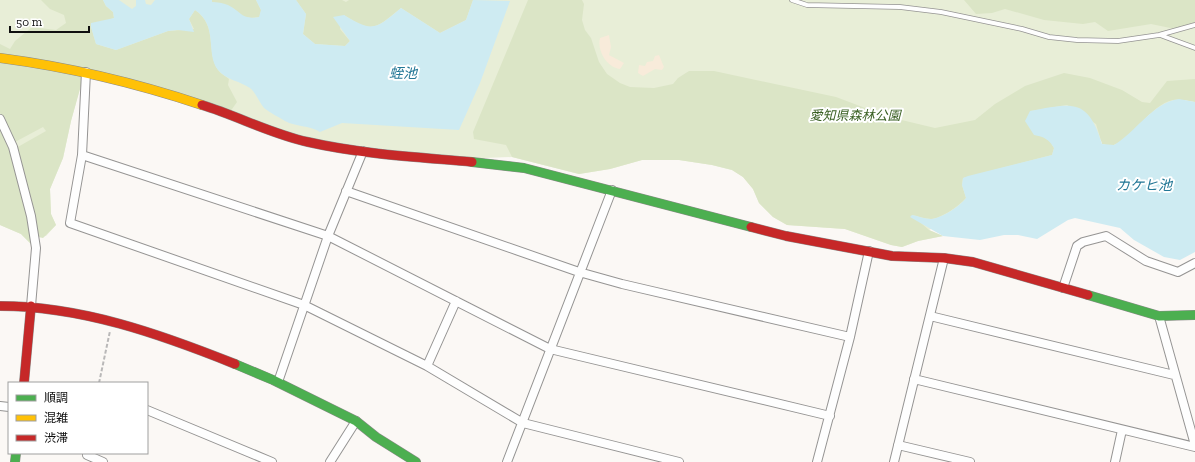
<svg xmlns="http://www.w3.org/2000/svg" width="1195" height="462" font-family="'Zilla Slab','Noto Sans JP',serif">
<rect width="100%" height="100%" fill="#fbf8f5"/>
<path fill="#e8eed7" d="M0 0H1195V102L1179 99 929 230 943 236 918 241 902 247 891 245 845 229 787 225 773 217 759 203 753 189 743 177 732 170 712 165 679 160H642L610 169 579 174 512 157 456 159 310 139 85 69 71 121 63 158 50 189 51 214 56 225 46 236 38 237 32 245 21 234 0 225Z"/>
<path fill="#dbe5c6" d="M41 0H103L106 6 113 12 114 18 91 27 96 44 116 50 168 31 194 29 189 19 195 10C219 26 205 53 219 71 221 74 226 76 229 79L228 85 237 102 230 112 0 55V44L10 49 15 41 32 27 56 30 66 23 64 15 50 9Z
M212 0H256L261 10 260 17 251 18 241 16 234 9 212 2Z
M296 0H342L346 2 349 0H473L466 20 440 33 401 8C375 29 373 34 344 15L340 29 350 41 345 46 315 44 303 34 306 14Z
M528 0H582L584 4 582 20 585 30 591 38 599 62 607 74 620 83 630 87 654 88 673 84 678 78 689 71H714L836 97 889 117 935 128 975 120 995 104 1025 86 1064 73 1090 78 1122 90 1142 102 1150 103 1167 81 1195 79V102C1188 101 1181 99 1173 100 1150 105 1133 139 1114 145 1111 146 1105 145 1102 144L1096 124 1067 105 1031 111 1042 136 1050 141 1054 148 1052 155 963 178 962 185 966 198C959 206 942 218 931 219 925 219 918 216 912 215L929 230 943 236 918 241 902 247 891 245 845 229 787 225 773 217 759 203 753 189 743 177 732 170 712 165 679 160H642L610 169 579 174 512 157 506 145 474 139 473 132Z
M964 0H1195V22L1180 30 1151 24 1108 31 1095 22 1083 24 1044 20 1005 9 992 13 976 14Z
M0 62 84 75 71 121 63 158 50 189 51 214 56 225 43 238 38 237 16 148 46 131 43 127 15 142 0 113Z
M0 124 11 148 33 239 32 245 21 234 0 225Z"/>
<path fill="#f8ebda" d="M609 35 611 47 609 55 624 63 620 69C606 67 597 50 600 38Z
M659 55 664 67 662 70 655 69 643 76 638 73 639 65 645 66 647 62 653 61 655 56Z"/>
<path fill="#ceebf2" d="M103 0H119L132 9 136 6V0H145L146 4 151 5 155 0H212V2C217 2 223 3 228 5 242 12 241 20 259 17L261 10 256 0H296L306 14 303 34 315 44 345 46 350 41 333 17 344 15C373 33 376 29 401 8L440 33 466 20 473 0 510 1 480 83 459 130 342 123 320 132C309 125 296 127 285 121 279 117 270 113 264 108 259 102 256 93 250 88 240 81 226 80 218 70 205 53 219 26 195 10L189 19 194 32 178 30 168 31 116 50 96 44 91 27V23L114 18 113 12 106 6Z
M1179 99 1195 102V252L1180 260 1164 257 1134 240 1120 228 1075 218 1068 220 1037 239 1018 235H1004L980 240 943 236 910 217 912 215C918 216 925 219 931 219 942 218 959 207 966 198L962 185 963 178 968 176 1052 155 1054 148C1049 139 1044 137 1034 135L1025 121 1030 111C1073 103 1088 98 1102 144L1114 145C1136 132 1152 103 1179 99Z"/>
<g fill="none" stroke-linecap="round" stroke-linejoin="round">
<defs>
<path id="lane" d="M792 0 807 5 900 7 941 12 1022 29 1049 37 1077 40 1118 41 1159 35 1195 25
M1160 35 1195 48"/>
<path id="street" d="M86 72 82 155 70 223 304 305 427 366 523 423 679 462
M0 119 13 147 31 216 36 248 31 306
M82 155 328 236 550 349 830 416
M346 191 579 272 622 284 850 337
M1063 288 1077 246 1083 242 1106 236 1146 261 1178 272 1195 263
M930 316 1174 375
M1159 316 1195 445
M427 366 456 301
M914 379 1195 447
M278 382 328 236 363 151
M0 406 9 407
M147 410 272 462
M898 445 970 462
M87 455 103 462
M330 462 356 421
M507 462 612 190
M817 462 850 337 869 251
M894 462 944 258
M1115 462 1122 430"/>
<path id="fast" d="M472 162 524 168 751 227
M1088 295 1159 316 1195 315
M235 364 273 380 356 421 376 437 416 462
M15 462 16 453"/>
<path id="slow" d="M0 58C69 67 136 83 202 105"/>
<path id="jam" d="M202 105C238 116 271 134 308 142 361 154 417 157 472 162
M751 227 786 236 892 256 944 258 973 262 1088 295
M0 306C81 306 160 334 235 364
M24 383 31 306"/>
</defs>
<use href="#lane" stroke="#959493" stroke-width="5.5"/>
<use href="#street" stroke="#959493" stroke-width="10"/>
<use href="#fast" stroke="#8c8b89" stroke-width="10"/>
<use href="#slow" stroke="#8c8b89" stroke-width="10"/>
<use href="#jam" stroke="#8c8b89" stroke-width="10"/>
<path stroke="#b9b8b8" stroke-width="2" stroke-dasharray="4 2" stroke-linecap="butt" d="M99 383 110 331"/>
<use href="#lane" stroke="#fefefe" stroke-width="4"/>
<use href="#street" stroke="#fefefe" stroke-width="8"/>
<use href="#fast" stroke="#4caf50" stroke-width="9"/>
<use href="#slow" stroke="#ffc107" stroke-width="9"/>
<use href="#jam" stroke="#c62828" stroke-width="9"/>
</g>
<g text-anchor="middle" stroke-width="4" stroke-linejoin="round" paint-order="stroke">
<g font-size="13" font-style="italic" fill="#3b6125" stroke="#fff">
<text x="855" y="120">愛知県森林公園</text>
</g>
<g font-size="14" font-style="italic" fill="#237796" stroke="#fff">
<text x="403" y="78">蛭池</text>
<text x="1144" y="190">カケヒ池</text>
</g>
</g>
<rect x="8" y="382" width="140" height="72" fill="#ffffff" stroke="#9f9f9f"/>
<rect x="16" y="395" width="20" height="6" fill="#4caf50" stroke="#9f9f9f"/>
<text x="44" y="402" font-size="12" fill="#0f0f0f">順調</text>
<rect x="16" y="415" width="20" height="6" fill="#ffc107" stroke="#9f9f9f"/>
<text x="44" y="422" font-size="12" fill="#0f0f0f">混雑</text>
<rect x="16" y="435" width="20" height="6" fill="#c62828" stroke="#9f9f9f"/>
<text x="44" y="442" font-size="12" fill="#0f0f0f">渋滞</text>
<path d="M10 26v6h79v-6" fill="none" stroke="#0f0f0f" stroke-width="2"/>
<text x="16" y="26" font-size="12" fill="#0f0f0f" stroke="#ffffff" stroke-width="3" paint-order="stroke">50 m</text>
</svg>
